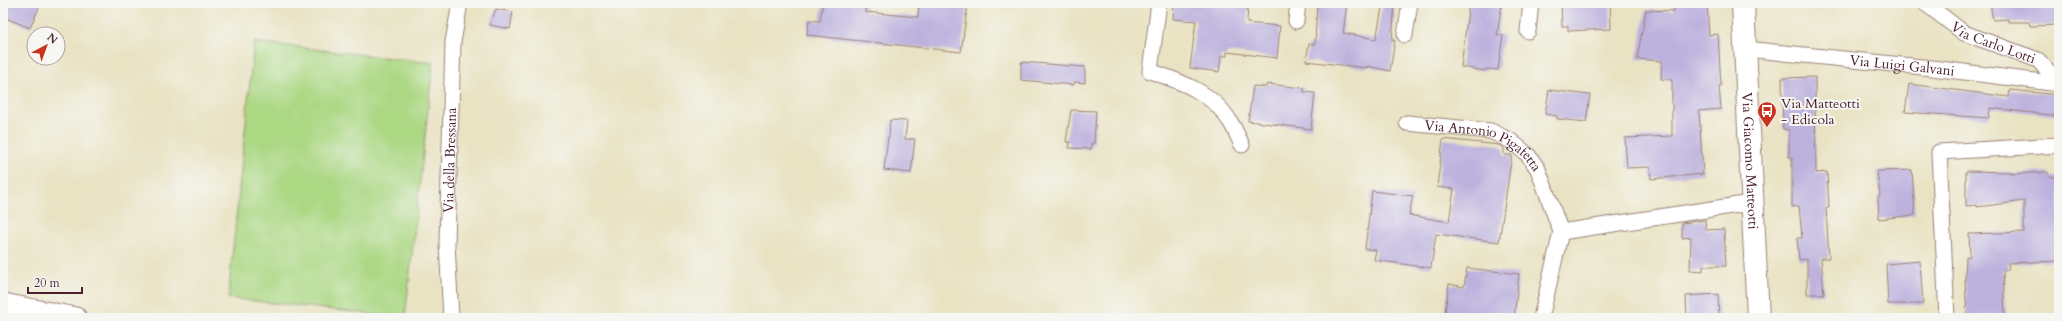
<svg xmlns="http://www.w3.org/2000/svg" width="2062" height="321" font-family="Cardo,serif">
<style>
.green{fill:#acd884;stroke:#7b7c58}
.building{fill:#bdb2de}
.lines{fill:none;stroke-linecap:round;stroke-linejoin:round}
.street-casing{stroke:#9a8177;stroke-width:17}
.secondary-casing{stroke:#9a8177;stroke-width:23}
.primary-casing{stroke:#9a8177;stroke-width:24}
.street{stroke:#fff;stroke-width:15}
.secondary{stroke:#fff;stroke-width:21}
.primary{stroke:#fff;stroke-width:22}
.labels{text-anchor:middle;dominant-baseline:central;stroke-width:4;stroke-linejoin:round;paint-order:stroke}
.street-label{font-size:14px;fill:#4a1f2b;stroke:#f6f6f2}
.poi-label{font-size:14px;fill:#4a1f2b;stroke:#f6f6f2;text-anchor:start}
</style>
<rect width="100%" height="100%" fill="#f6f6f2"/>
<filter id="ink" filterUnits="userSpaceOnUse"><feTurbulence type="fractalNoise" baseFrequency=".025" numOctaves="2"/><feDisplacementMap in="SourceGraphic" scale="8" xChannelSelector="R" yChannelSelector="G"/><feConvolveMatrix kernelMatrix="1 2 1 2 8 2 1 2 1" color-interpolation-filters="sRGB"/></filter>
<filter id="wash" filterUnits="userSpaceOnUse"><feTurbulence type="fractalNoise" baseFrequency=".012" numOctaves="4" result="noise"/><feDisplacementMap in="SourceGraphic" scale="16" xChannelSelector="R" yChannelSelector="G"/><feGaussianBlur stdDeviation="0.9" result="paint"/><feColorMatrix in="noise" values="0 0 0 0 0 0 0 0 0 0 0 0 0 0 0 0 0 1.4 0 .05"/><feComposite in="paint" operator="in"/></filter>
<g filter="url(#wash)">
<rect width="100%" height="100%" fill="#e9e3c3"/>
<path class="green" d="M 254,42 L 433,63 L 405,318 L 228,298 Z"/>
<g id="blocks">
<g class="building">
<path d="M 8,3 L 41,3 L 30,28 L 3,17 Z"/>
<path d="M 823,3 L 866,3 L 865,12 L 918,17 L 919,3 L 968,3 L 961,52 L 807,35 L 809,20 L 820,21 Z"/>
<path d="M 1174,3 L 1248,3 L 1247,23 L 1280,26 L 1277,58 L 1227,52 L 1227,56 L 1221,56 L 1219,72 L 1190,68 L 1196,21 L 1173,19 Z"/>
<path d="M 1317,3 L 1347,3 L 1343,33 L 1376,39 L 1383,3 L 1395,3 L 1392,40 L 1395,40 L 1390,71 L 1367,66 L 1367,68 L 1306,61 L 1309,44 L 1315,44 Z"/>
<path d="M 1469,3 L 1502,3 L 1497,35 L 1503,35 L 1498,70 L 1486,69 L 1485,71 L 1461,67 Z"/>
<path d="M 1561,3 L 1610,3 L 1611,29 L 1568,31 L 1568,26 L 1562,26 Z"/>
<path d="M 1674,3 L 1707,3 L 1709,35 L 1718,34 L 1721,86 L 1719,86 L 1721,109 L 1699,111 L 1703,174 L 1651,179 L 1650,167 L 1627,168 L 1625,138 L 1672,136 L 1672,80 L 1661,79 L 1662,61 L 1637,59 L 1646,10 L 1674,11 Z"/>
<path d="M 1990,3 L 2059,3 L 2059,25 L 2030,26 L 2029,22 L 2008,22 L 2008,19 L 1993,20 Z"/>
<path d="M 496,9 L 513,12 L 510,29 L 490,25 Z"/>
<path d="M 1021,62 L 1085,67 L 1085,83 L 1074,82 L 1074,85 L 1021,80 Z"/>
<path d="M 1815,77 L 1816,173 L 1827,172 L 1829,208 L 1826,208 L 1829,258 L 1821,258 L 1824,294 L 1807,294 L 1807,259 L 1799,260 L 1797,238 L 1802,238 L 1799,206 L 1792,207 L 1792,157 L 1789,157 L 1789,130 L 1783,129 L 1782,78 Z"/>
<path d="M 1267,84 L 1304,88 L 1304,92 L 1315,93 L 1311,129 L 1248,121 L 1253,86 L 1266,87 Z"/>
<path d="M 1909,84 L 2009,97 L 2010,90 L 2059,95 L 2059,116 L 1990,108 L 1989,118 L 1905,112 Z"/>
<path d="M 1549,90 L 1590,95 L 1586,122 L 1557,119 L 1557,116 L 1545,114 Z"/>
<path d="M 1071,110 L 1096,111 L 1094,143 L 1091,143 L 1091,149 L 1069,148 L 1070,142 L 1066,142 Z"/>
<path d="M 890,120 L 907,121 L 905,139 L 915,139 L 911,173 L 884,170 L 888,137 L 889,137 Z"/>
<path d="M 1443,139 L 1499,145 L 1504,148 L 1504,155 L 1512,155 L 1499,242 L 1436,234 L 1431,268 L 1374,260 L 1376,250 L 1365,249 L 1372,191 L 1413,196 L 1409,215 L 1449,222 L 1454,189 L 1437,187 Z"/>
<path d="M 1912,170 L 1915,215 L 1879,219 L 1878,197 L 1880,195 L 1877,171 Z"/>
<path d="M 1966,171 L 2012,172 L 2012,174 L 2048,172 L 2049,177 L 2059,177 L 2059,261 L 2008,263 L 2009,270 L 2003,270 L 2005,318 L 1967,318 L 1965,280 L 1966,257 L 1970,256 L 1969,234 L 2024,232 L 2024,201 L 1977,207 L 1977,205 L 1966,206 Z"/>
<path d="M 1705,220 L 1706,230 L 1724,229 L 1726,266 L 1703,266 L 1703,271 L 1690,270 L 1691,237 L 1682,238 L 1682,223 Z"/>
<path d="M 1920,261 L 1923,304 L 1888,304 L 1886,264 Z"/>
<path d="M 1467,268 L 1519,274 L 1514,318 L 1444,318 L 1449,284 L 1464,287 Z"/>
<path d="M 1718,294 L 1719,318 L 1687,318 L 1686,296 Z"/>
</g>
</g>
</g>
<g filter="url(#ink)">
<use href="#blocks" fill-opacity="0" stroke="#9a8177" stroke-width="1"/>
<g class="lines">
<defs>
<g id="street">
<path d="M 1159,3 L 1150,71 C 1179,81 1212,92 1229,120 C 1234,127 1238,137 1242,145"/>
<path id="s1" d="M 1925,3 L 1964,33 L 2038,60 L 2059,83"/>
<path d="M 1296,21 L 1298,3"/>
<path d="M 1528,31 L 1531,3"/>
<path d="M 1405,35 L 1410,3"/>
<path id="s2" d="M 1745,49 L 1932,68 L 2059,84"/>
<path id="s3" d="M 1407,123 L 1491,131 L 1511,141 L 1528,155 L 1538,169 L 1561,232 L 1751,203"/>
<path id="s4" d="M 451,318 L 447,244 L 453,42 L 460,3"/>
<path d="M 1541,318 L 1561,232"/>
<path d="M 1947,318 L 1939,152 L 2059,145"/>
</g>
<path id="secondary" d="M 3,304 L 76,318"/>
<g id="primary">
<path id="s5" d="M 1743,3 L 1758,318"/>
</g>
</defs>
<use href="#street" class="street-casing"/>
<use href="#secondary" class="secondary-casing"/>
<use href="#primary" class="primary-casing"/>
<use href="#street" class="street"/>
<use href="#secondary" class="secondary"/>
<use href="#primary" class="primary"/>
</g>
</g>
<defs>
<symbol id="bus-pin" viewBox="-11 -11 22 30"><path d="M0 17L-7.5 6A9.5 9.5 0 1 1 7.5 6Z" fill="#c8321e" stroke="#f6f6f2"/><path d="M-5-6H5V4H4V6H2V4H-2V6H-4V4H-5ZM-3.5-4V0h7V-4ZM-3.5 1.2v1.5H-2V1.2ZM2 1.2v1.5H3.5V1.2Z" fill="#fff"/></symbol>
</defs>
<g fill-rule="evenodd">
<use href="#bus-pin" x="1756" y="100" width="22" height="30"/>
</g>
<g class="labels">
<g class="street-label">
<text stroke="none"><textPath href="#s1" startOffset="80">Via Carlo Lotti</textPath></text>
<text stroke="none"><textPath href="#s2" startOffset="158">Via Luigi Galvani</textPath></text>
<text stroke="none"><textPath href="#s3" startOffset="82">Via Antonio Pigafetta</textPath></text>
<text stroke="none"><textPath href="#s4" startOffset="158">Via della Bressana</textPath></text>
<text stroke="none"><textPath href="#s5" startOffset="158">Via Giacomo Matteotti</textPath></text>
</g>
<g class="poi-label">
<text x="1781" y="103">Via Matteotti<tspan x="1781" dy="16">- Edicola</tspan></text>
</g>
</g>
<rect width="2062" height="321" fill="none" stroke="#f6f6f2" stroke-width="16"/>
<g transform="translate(46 46) rotate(41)"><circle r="19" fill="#f6f6f2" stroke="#b1a0a2"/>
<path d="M0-3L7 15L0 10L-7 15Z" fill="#c8321e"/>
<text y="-6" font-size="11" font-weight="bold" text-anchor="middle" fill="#4a1f2b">N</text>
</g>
<path d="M28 287v6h54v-6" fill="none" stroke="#4a1f2b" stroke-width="2"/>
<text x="34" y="287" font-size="12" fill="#4a1f2b" stroke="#f6f6f2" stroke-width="3" paint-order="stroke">20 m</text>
</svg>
